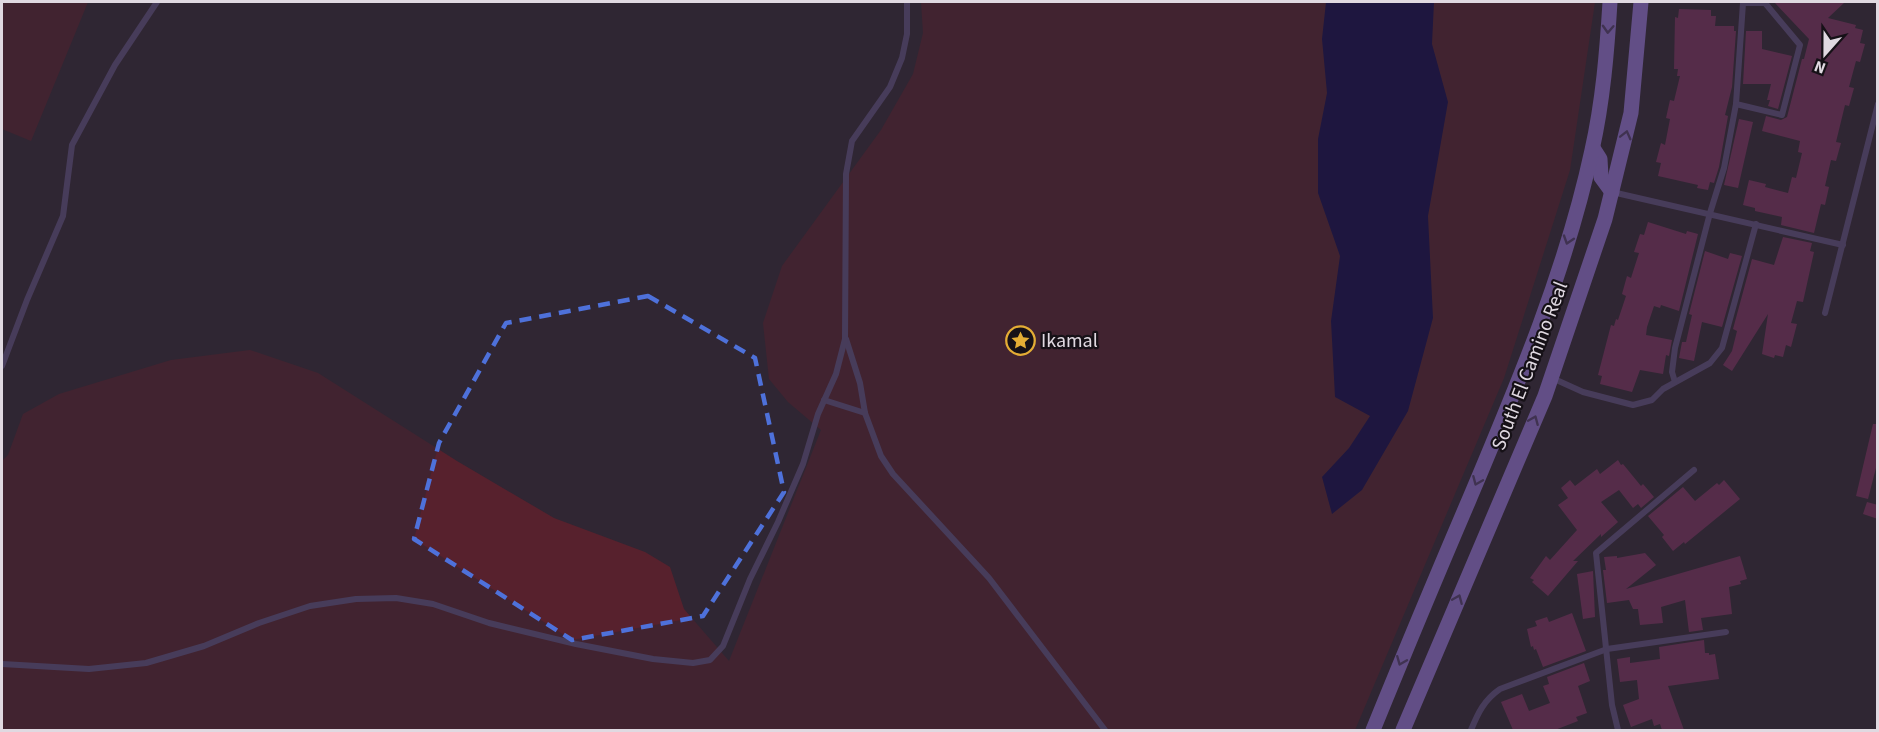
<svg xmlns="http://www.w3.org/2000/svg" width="1879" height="732" font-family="'Source Sans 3',sans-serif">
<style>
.green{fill:#57212d}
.water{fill:#09044e}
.building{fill:#833465}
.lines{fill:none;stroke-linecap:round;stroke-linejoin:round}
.lane{stroke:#65578b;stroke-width:6}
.primary{stroke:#9f7feb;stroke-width:15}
.oneway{stroke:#544276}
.marked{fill:none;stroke:#4e71da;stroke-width:4.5;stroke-dasharray:12 8;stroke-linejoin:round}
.labels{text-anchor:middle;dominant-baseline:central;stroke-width:4.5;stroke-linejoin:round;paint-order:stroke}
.poi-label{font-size:20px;fill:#e0d9e1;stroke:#161117;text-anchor:start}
.street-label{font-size:20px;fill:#e0d9e1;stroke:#161117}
</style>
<rect width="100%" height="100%" fill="#302633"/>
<g class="green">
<path d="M 2,2 L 88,2 L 31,141 L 2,129 Z"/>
<path d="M 921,2 L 1595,2 L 1570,170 L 1504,378 L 1355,730 L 2,730 L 2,461 L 8,455 L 23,414 L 59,394 L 171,360 L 250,350 L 318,373 L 457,461 L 554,518 L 645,552 L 670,567 L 684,609 L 729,661 L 821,430 L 788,402 L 769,379 L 763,323 L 782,266 L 881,130 L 913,74 L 923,33 Z"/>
</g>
<path class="water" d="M 1326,2 L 1434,2 L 1432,44 L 1448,102 L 1428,216 L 1433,318 L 1408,411 L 1362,490 L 1332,514 L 1322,477 L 1349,448 L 1370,416 L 1335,397 L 1331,321 L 1340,256 L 1318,193 L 1318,139 L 1327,93 L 1322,39 Z"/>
<g class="building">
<path d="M 1774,2 L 1845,2 L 1828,18 L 1856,25 L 1855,28 L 1863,30 L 1860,43 L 1865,44 L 1860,62 L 1856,61 L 1849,87 L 1854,88 L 1849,106 L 1845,105 L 1836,142 L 1841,143 L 1836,161 L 1831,160 L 1825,186 L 1829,187 L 1825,205 L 1821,204 L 1814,233 L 1781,225 L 1782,217 L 1755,211 L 1755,208 L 1743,205 L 1749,180 L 1766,184 L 1765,187 L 1788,193 L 1792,177 L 1796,178 L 1802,153 L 1798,152 L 1800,141 L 1762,131 L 1766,116 L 1781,120 L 1787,117 L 1802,59 L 1804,59 L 1809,39 Z"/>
<path d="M 1679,9 L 1711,10 L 1711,16 L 1716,16 L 1715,26 L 1734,26 L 1734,31 L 1736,31 L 1732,87 L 1725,115 L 1728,116 L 1719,167 L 1714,183 L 1710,182 L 1708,190 L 1697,188 L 1698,185 L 1658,176 L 1661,163 L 1656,162 L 1661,143 L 1665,145 L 1670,119 L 1666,118 L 1670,100 L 1674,101 L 1680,76 L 1677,76 L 1678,69 L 1674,69 L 1675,17 L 1678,18 Z"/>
<path d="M 1746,31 L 1762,31 L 1762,49 L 1792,56 L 1778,109 L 1768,106 L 1770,100 L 1767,100 L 1771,84 L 1743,84 Z"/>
<path d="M 1739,119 L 1753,122 L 1738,188 L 1724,185 Z"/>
<path d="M 1648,222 L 1686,234 L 1687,231 L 1698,234 L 1679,311 L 1661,305 L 1660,308 L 1654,306 L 1647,327 L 1646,335 L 1672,340 L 1669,356 L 1666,355 L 1663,374 L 1640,370 L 1632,392 L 1600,384 L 1602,376 L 1598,375 L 1611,325 L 1614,326 L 1616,319 L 1618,320 L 1626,296 L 1622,294 L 1627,276 L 1631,278 L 1639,253 L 1634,252 L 1640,234 L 1644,235 Z"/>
<path d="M 1783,237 L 1812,243 L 1810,251 L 1814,252 L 1803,302 L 1797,301 L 1791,323 L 1797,324 L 1791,347 L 1786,345 L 1783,357 L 1775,355 L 1774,358 L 1762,354 L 1768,314 L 1732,371 L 1723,365 L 1732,351 L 1737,331 L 1733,329 L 1752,259 L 1774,265 Z"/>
<path d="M 1705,251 L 1728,259 L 1730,253 L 1742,256 L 1722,327 L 1702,322 L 1694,361 L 1679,358 L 1682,342 L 1686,342 L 1692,315 L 1689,314 Z"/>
<path d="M 1873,424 L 1878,424 L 1878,460 L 1868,499 L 1856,496 Z"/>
<path d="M 1618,460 L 1621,465 L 1623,464 L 1641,486 L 1643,484 L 1654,497 L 1641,508 L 1638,504 L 1633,508 L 1619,490 L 1601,502 L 1618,522 L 1601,537 L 1601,534 L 1573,561 L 1578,561 L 1548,596 L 1532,582 L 1534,580 L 1530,578 L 1546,556 L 1550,560 L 1577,530 L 1558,505 L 1568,498 L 1561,488 L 1570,480 L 1575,486 L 1597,469 L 1600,474 Z"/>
<path d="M 1724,480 L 1740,499 L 1685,544 L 1684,542 L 1673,551 L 1662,537 L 1664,535 L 1648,516 L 1683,487 L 1695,501 L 1717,483 L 1719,485 Z"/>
<path d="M 1867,502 L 1878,505 L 1878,519 L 1863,514 Z"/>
<path d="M 1645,553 L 1656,565 L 1626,589 L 1740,556 L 1747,579 L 1740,581 L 1741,584 L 1729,587 L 1732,614 L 1701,618 L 1703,630 L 1689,632 L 1685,600 L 1661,607 L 1663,623 L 1640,625 L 1638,609 L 1633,609 L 1629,600 L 1607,603 L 1603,570 L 1606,570 L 1604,557 L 1617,556 L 1617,558 Z"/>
<path d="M 1593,571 L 1595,617 L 1583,619 L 1577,574 Z"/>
<path d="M 1572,613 L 1586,651 L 1543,667 L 1536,649 L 1534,650 L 1533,646 L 1531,647 L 1527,629 L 1537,626 L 1535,621 L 1547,617 L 1549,622 Z"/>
<path d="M 1704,640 L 1705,653 L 1709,653 L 1709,655 L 1715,654 L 1719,679 L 1668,686 L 1684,730 L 1662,730 L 1660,724 L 1654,726 L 1652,719 L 1631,727 L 1623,705 L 1639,699 L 1637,680 L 1620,682 L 1617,659 L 1630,657 L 1630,663 L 1660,659 L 1659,647 Z"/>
<path d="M 1584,663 L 1590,681 L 1578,686 L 1587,713 L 1576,717 L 1578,721 L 1555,730 L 1513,730 L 1501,702 L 1522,694 L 1529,711 L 1550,703 L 1543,686 L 1549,684 L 1547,677 Z"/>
</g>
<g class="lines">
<g class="lane">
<path d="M 1743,3 L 1765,3 L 1800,45 L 1782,115 L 1736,104 Z"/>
<path d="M 1612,192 L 1843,245"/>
<path d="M 1825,313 L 1878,104"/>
<path d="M 846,339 L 860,383 L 865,413 L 881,456 L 893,474 L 989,578 L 1105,730"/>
<path d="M 2,366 L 27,300 L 63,216 L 72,145 L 115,65 L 157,2"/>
<path d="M 1552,378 L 1583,392 L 1633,405 L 1652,400 L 1663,389 L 1710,363 L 1722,348 L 1756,224"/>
<path d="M 1675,382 L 1672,372 L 1675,348 L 1710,213 L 1724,168 L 1736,104"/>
<path d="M 824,400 L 865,413"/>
<path d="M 2,664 L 89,669 L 146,663 L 204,646 L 259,623 L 310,606 L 356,599 L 396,598 L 433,604 L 489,623 L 576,644 L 653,659 L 693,663 L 710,660 L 723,646 L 750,579 L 778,522 L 803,464 L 818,414 L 836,374 L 845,339 L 846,174 L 852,141 L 890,87 L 902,58 L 907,34 L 907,2"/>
<path d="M 1471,730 C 1478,713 1484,700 1500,689 L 1607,649 L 1726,632"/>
<path d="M 1618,730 L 1612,705 L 1596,553 L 1694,470"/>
</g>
<g class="primary">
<path d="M 1593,148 L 1600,159 L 1601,177 L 1612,192"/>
<path d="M 1373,730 C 1404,654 1436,577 1469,500 C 1517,386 1566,271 1592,150 C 1603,101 1607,51 1610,2"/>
<path d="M 1403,730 L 1545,396 L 1605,219 L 1631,113 L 1641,2"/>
</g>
</g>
<defs><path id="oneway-chevron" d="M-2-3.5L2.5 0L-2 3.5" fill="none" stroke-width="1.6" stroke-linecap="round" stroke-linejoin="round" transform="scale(1.5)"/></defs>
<g class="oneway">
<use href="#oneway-chevron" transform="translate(1608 29) rotate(93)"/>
<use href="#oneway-chevron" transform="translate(1626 135) rotate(-76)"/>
<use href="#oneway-chevron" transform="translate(1568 240) rotate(108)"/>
<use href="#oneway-chevron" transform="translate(1534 420) rotate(-67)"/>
<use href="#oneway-chevron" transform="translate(1477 481) rotate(113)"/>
<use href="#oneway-chevron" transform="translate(1458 599) rotate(-67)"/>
<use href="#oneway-chevron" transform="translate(1401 661) rotate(112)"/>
</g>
<path d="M0 0H1879V732H0ZM 648,296 L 755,358 L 784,492 L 703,616 L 572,640 L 414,539 L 439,443 L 506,323 Z" fill="#302633" fill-opacity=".55" fill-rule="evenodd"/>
<path class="marked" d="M 648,296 L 755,358 L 784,492 L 703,616 L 572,640 L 414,539 L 439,443 L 506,323 Z"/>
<defs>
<symbol id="sight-ring" viewBox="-11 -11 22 22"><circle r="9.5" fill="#161117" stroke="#e4ad35" stroke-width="1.5"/><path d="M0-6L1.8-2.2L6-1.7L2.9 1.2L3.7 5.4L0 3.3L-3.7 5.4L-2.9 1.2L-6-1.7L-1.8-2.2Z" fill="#e4ad35"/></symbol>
</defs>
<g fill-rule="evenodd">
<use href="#sight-ring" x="1004" y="324" width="33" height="33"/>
</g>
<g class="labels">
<g class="poi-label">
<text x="1041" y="341">Ikamal</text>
</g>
<g class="street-label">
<text transform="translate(1530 366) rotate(-69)">South El Camino Real</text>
</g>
</g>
<rect width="1879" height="732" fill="none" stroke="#e0d9e1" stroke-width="6"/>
<g transform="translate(1825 54) rotate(201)" stroke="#161117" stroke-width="4.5" paint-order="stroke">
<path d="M0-4.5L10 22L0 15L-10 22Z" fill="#e0d9e1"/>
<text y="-9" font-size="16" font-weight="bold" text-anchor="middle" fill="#e0d9e1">N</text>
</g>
</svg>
